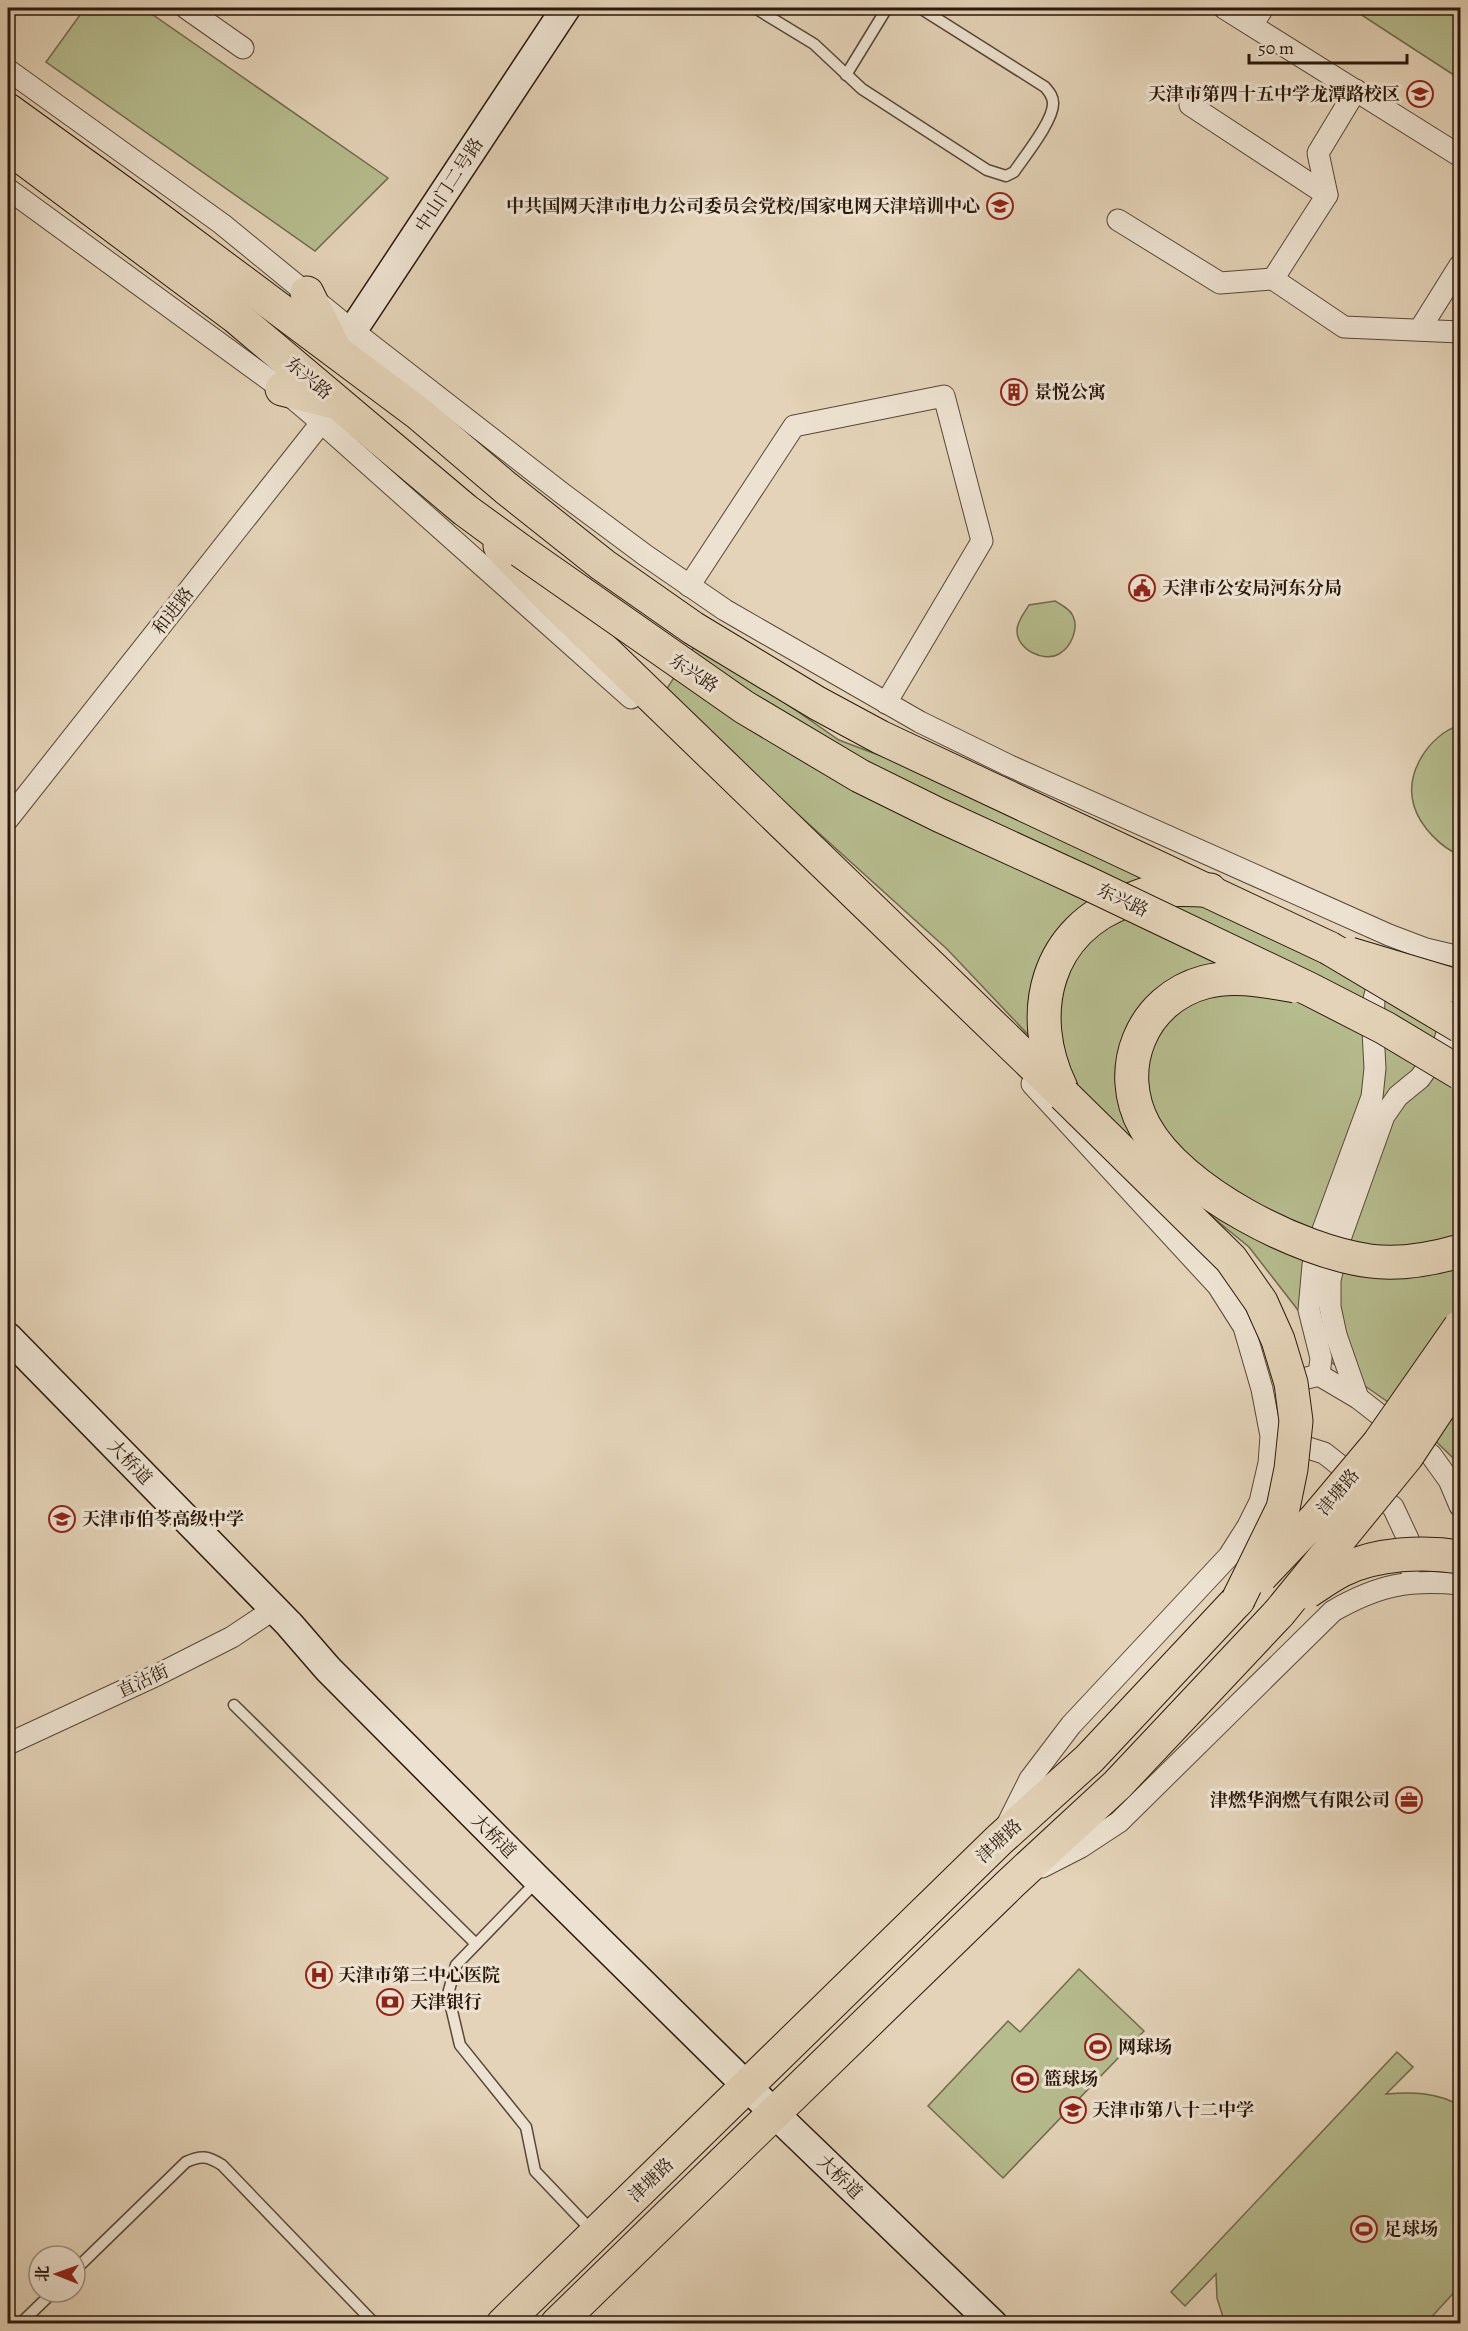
<svg xmlns="http://www.w3.org/2000/svg" width="1468" height="2331" font-family="Alegreya,'Noto Serif SC',serif">
<style>
.green{fill:#b6bc8e;stroke:#706a4d;stroke-width:1.5}
.lines{fill:none;stroke-linecap:round;stroke-linejoin:round}
.lane-casing{stroke:#584737;stroke-width:13}
.street-casing{stroke:#584737;stroke-width:23}
.secondary-casing{stroke:#2a180c;stroke-width:31}
.primary-casing{stroke:#2a180c;stroke-width:35}
.highway-casing{stroke:#2a180c;stroke-width:35}
.lane{stroke:#ede2d1;stroke-width:10}
.street{stroke:#ede2d1;stroke-width:21}
.secondary{stroke:#ede2d1;stroke-width:28}
.primary{stroke:#e4d3b8;stroke-width:33}
.highway{stroke:#e4d3b8;stroke-width:33}
.primary-bridge-casing{stroke:#2a180c;stroke-width:35;stroke-linecap:butt}
.highway-bridge-casing{stroke:#2a180c;stroke-width:35;stroke-linecap:butt}
.primary-bridge{stroke:#e4d3b8;stroke-width:33}
.highway-bridge{stroke:#e4d3b8;stroke-width:33}
.labels{text-anchor:middle;dominant-baseline:central;stroke-width:6;stroke-linejoin:round;paint-order:stroke}
.poi-label{font-size:18px;font-weight:bold;fill:#2a180c;stroke:#ede2d1;text-anchor:start}
.street-label{font-size:18px;fill:#2a180c;stroke:#ede2d1}
</style>
<rect width="100%" height="100%" fill="#e4d3b8"/>
<filter id="stains"><feTurbulence type="fractalNoise" baseFrequency=".00333" numOctaves="4"/><feColorMatrix values="0 0 0 0 .2 0 0 0 0 .09 0 0 0 0 .02 0 0 0 .5 -.17"/></filter>
<radialGradient id="worn" r=".72"><stop offset=".6" stop-color="#630" stop-opacity="0"/><stop offset="1" stop-color="#630" stop-opacity=".3"/></radialGradient>
<g class="green">
<path d="M 85,8 L 143,8 L 388,178 L 315,251 L 46,62 Z"/>
<path d="M 1364,8 L 1460,8 L 1460,79 L 1360,14 Z"/>
<path d="M 1055,601 C 1062,605 1070,609 1073,616 C 1079,629 1071,647 1059,654 C 1044,663 1016,649 1017,630 C 1017,621 1025,612 1029,605 Z"/>
<path d="M 697,642 L 839,740 L 978,793 L 1324,951 L 1460,976 L 1460,1481 L 1453,1458 L 1415,1421 L 1328,1360 L 1301,1314 L 1249,1247 L 1160,1174 L 947,949 L 664,693 Z"/>
<path d="M 1460,725 L 1460,855 C 1441,848 1420,826 1414,806 C 1404,773 1429,735 1460,725 Z"/>
<path d="M 1079,1969 L 1144,2031 L 1003,2178 L 928,2106 L 1008,2021 L 1020,2032 Z"/>
<path d="M 1397,2052 L 1413,2067 L 1386,2094 C 1412,2092 1438,2092 1460,2106 L 1460,2286 L 1426,2323 L 1225,2323 L 1217,2298 L 1216,2274 L 1185,2306 L 1171,2292 Z"/>
</g>
<g class="lines">
<defs>
<g id="lane">
<path d="M 755,8 L 814,44 L 862,89 L 987,170 L 1006,176 L 1014,172 C 1024,157 1054,120 1053,103 C 1053,96 1049,92 1045,87 L 920,8"/>
<path d="M 846,75 L 887,8"/>
<path d="M 234,1705 L 476,1944"/>
<path d="M 538,1880 L 456,1965 L 448,1994 L 460,2045 L 526,2127 L 535,2171 L 593,2232"/>
<path d="M 75,2270 L 186,2162 C 201,2155 208,2156 222,2165 L 375,2324"/>
<path d="M 20,2324 L 53,2292"/>
</g>
<g id="street">
<path d="M 186,8 L 243,48"/>
<path d="M 1224,8 L 1460,156"/>
<path d="M 1252,25 L 1263,8"/>
<path d="M 8,70 L 222,224 L 343,323 L 563,494 L 645,555 L 725,610 L 920,722 L 1010,766 L 1389,935 L 1426,949 L 1460,957"/>
<path d="M 1190,105 L 1327,195 L 1273,279"/>
<path d="M 8,189 L 282,389 L 322,423 L 631,698"/>
<path d="M 1327,195 L 1318,153 L 1356,90"/>
<path d="M 1118,220 L 1220,283 L 1273,279 L 1344,327 L 1460,332"/>
<path d="M 1420,329 L 1460,265"/>
<path d="M 689,586 L 794,426 L 944,396 L 982,541 L 886,703"/>
<path d="M 8,819 L 329,413"/>
<path d="M 1319,1375 L 1321,1358 L 1309,1310 L 1313,1265 L 1323,1230 L 1372,1097 L 1375,1068 L 1373,1031 L 1374,999 L 1382,968"/>
<path d="M 1307,1378 L 1319,1375 L 1358,1398 L 1431,1455 L 1449,1480 L 1460,1506"/>
<path d="M 1358,1398 L 1336,1335 L 1330,1307 L 1330,1280 L 1340,1239 L 1384,1116 L 1398,1096 L 1420,1078 L 1444,1044 L 1460,985"/>
<path d="M 1283,1440 L 1324,1453 L 1393,1507 L 1408,1539 L 1410,1567"/>
<path d="M 8,1744 L 157,1675 L 232,1637 L 274,1609"/>
<path d="M 1008,1823 L 1030,1779 L 1071,1725 L 1229,1556 L 1248,1526 L 1260,1502 L 1269,1463 L 1271,1436 L 1262,1389 L 1244,1327 L 1218,1286 L 1032,1084"/>
<path d="M 1042,1867 L 1081,1847 L 1119,1822 L 1333,1611 C 1378,1585 1409,1579 1460,1584"/>
</g>
<g id="secondary">
<path d="M 357,368 L 351,344 L 353,330 L 566,8"/>
<path d="M 8,1337 L 289,1624 L 328,1669 L 538,1880 L 774,2113 L 993,2324"/>
</g>
<g id="primary">
<path d="M 500,546 L 553,601 L 1064,1095"/>
<path d="M 1061,1088 C 1025,1014 1046,928 1129,900 C 1138,897 1149,892 1159,891 C 1176,888 1193,890 1210,890"/>
<path d="M 503,2324 L 999,1840 L 1089,1759 L 1238,1600"/>
<path d="M 557,2324 L 1010,1884 L 1117,1785 L 1279,1613"/>
</g>
<g id="highway">
<path d="M 8,110 L 145,209 L 418,413 L 506,488 L 603,565 L 693,628 L 817,703 L 880,737 L 1329,948"/>
<path d="M 8,147 L 236,317 L 465,510 L 521,551"/>
<path d="M 307,293 L 333,346"/>
<path d="M 282,389 L 330,401"/>
</g>
</defs>
<use href="#lane" class="lane-casing"/>
<use href="#street" class="street-casing"/>
<use href="#secondary" class="secondary-casing"/>
<use href="#primary" class="primary-casing"/>
<use href="#highway" class="highway-casing"/>
<use href="#lane" class="lane"/>
<use href="#street" class="street"/>
<use href="#secondary" class="secondary"/>
<use href="#primary" class="primary"/>
<use href="#highway" class="highway"/>
<defs>
<g id="primary-bridge">
<path d="M 1350,954 L 1460,987"/>
<path d="M 1295,986 C 1266,981 1234,974 1205,982 C 1141,999 1113,1070 1145,1127 C 1180,1191 1300,1252 1370,1261 C 1400,1265 1432,1259 1460,1251"/>
<path d="M 1064,1095 L 1231,1259 L 1261,1302 L 1278,1340 L 1291,1383 L 1296,1421 L 1291,1469 L 1283,1508 L 1238,1600"/>
<path d="M 1261,1576 L 1316,1518 L 1379,1443 L 1460,1327"/>
<path d="M 1307,1592 C 1319,1584 1330,1576 1342,1570 C 1377,1553 1424,1551 1460,1557"/>
<path d="M 1279,1613 L 1407,1456 L 1460,1376"/>
</g>
<g id="highway-bridge">
<path d="M 521,551 L 744,707 L 860,776 L 939,815 L 1085,882 L 1309,989 L 1385,1028 L 1460,1073"/>
<path d="M 1329,948 L 1460,1026"/>
</g>
</defs>
<use href="#primary-bridge" class="primary-bridge-casing"/>
<use href="#highway-bridge" class="highway-bridge-casing"/>
<use href="#primary-bridge" class="primary-bridge"/>
<use href="#highway-bridge" class="highway-bridge"/>
</g>
<defs>
<symbol id="school-ring" viewBox="-11 -11 22 22"><circle r="9.5" fill="#ede2d1" stroke="#8f2418" stroke-width="1.5"/><path d="M0-5L7-2L0 1L-7-2ZM-4 1L0 2.5L4 1V4Q0 6-4 4Z" fill="#8f2418"/></symbol>
<symbol id="building-ring" viewBox="-11 -11 22 22"><circle r="9.5" fill="#ede2d1" stroke="#8f2418" stroke-width="1.5"/><path d="M-4-6H4V6H1V3H-1V6H-4ZM-2.5-4.3h1.7v1.8h-1.7ZM.8-4.3h1.7v1.8H.8ZM-2.5-1h1.7V.8h-1.7ZM.8-1h1.7V.8H.8Z" fill="#8f2418"/></symbol>
<symbol id="civic-ring" viewBox="-11 -11 22 22"><circle r="9.5" fill="#ede2d1" stroke="#8f2418" stroke-width="1.5"/><path d="M-.6-6.5H3V-4.5H.6V-3L4-1V1h2V6H-6V1h2V-1L-.6-3ZM-1.2 2.5V6h2.4V2.5Z" fill="#8f2418"/></symbol>
<symbol id="office-ring" viewBox="-11 -11 22 22"><circle r="9.5" fill="#ede2d1" stroke="#8f2418" stroke-width="1.5"/><path d="M-6-3h4V-5.5h4V-3h4V5H-6ZM-1-4.5V-3h2v-1.5ZM-6 0V1H6V0Z" fill="#8f2418"/></symbol>
<symbol id="hospital-ring" viewBox="-11 -11 22 22"><circle r="9.5" fill="#ede2d1" stroke="#8f2418" stroke-width="1.5"/><path d="M-5-5h3v3.5h4V-5h3V5h-3V1.5h-4V5h-3Z" fill="#8f2418"/></symbol>
<symbol id="bank-ring" viewBox="-11 -11 22 22"><circle r="9.5" fill="#ede2d1" stroke="#8f2418" stroke-width="1.5"/><path d="M-6-4H6V4H-6ZM0-2.3a2.3 2.3 0 1 0 0 4.6a2.3 2.3 0 1 0 0-4.6Z" fill="#8f2418"/></symbol>
<symbol id="stadium-ring" viewBox="-11 -11 22 22"><circle r="9.5" fill="#ede2d1" stroke="#8f2418" stroke-width="1.5"/><path d="M0-5a6.5 5 0 1 0 0 10a6.5 5 0 1 0 0-10ZM-3.5-1.8h7v3.6h-7Z" fill="#8f2418"/></symbol>
</defs>
<g fill-rule="evenodd">
<use href="#school-ring" x="1405" y="79" width="30" height="30"/>
<use href="#school-ring" x="985" y="191" width="30" height="30"/>
<use href="#building-ring" x="999" y="377" width="30" height="30"/>
<use href="#civic-ring" x="1127" y="573" width="30" height="30"/>
<use href="#school-ring" x="47" y="1504" width="30" height="30"/>
<use href="#office-ring" x="1394" y="1785" width="30" height="30"/>
<use href="#hospital-ring" x="304" y="1960" width="30" height="30"/>
<use href="#bank-ring" x="375" y="1987" width="30" height="30"/>
<use href="#stadium-ring" x="1083" y="2032" width="30" height="30"/>
<use href="#stadium-ring" x="1010" y="2064" width="30" height="30"/>
<use href="#school-ring" x="1058" y="2095" width="30" height="30"/>
<use href="#stadium-ring" x="1349" y="2214" width="30" height="30"/>
</g>
<g class="labels">
<g class="poi-label">
<text x="1400" y="94" text-anchor="end">天津市第四十五中学龙潭路校区</text>
<text x="980" y="206" text-anchor="end">中共国网天津市电力公司委员会党校/国家电网天津培训中心</text>
<text x="1034" y="392">景悦公寓</text>
<text x="1162" y="588">天津市公安局河东分局</text>
<text x="82" y="1519">天津市伯苓高级中学</text>
<text x="1390" y="1800" text-anchor="end">津燃华润燃气有限公司</text>
<text x="338" y="1975">天津市第三中心医院</text>
<text x="410" y="2002">天津银行</text>
<text x="1118" y="2047">网球场</text>
<text x="1044" y="2079">篮球场</text>
<text x="1092" y="2110">天津市第八十二中学</text>
<text x="1384" y="2229">足球场</text>
</g>
<g class="street-label">
<text transform="translate(449 185) rotate(-57)">中山门二号路</text>
<text transform="translate(309 378) rotate(40)">东兴路</text>
<text transform="translate(173 611) rotate(-52)">和进路</text>
<text transform="translate(694 673) rotate(34)">东兴路</text>
<text transform="translate(1123 900) rotate(25)">东兴路</text>
<text transform="translate(130 1462) rotate(46)">大桥道</text>
<text transform="translate(1338 1492) rotate(-50)">津塘路</text>
<text transform="translate(143 1681) rotate(-25)">直沽街</text>
<text transform="translate(494 1836) rotate(45)">大桥道</text>
<text transform="translate(999 1841) rotate(-43)">津塘路</text>
<text transform="translate(840 2177) rotate(44)">大桥道</text>
<text transform="translate(651 2180) rotate(-44)">津塘路</text>
</g>
</g>
<rect width="1468" height="2331" fill="none" stroke="#e4d3b8" stroke-width="30"/>
<rect x="9" y="9" width="1450" height="2313" fill="none" stroke="#2a180c" stroke-width="3"/>
<rect x="15" y="15" width="1438" height="2301" fill="none" stroke="#2a180c" stroke-width="1.5"/>
<g transform="translate(57 2274) rotate(271)"><circle r="28" fill="#ede2d1" stroke="#9f9182" stroke-width="1.5"/>
<path d="M0-4.5L10 22L0 15L-10 22Z" fill="#8f2418"/>
<text y="-9" font-size="16" font-weight="bold" text-anchor="middle" fill="#2a180c">北</text>
</g>
<path d="M1249 54v9h158v-9" fill="none" stroke="#2a180c" stroke-width="3"/>
<text x="1258" y="54" font-size="18" fill="#2a180c" stroke="#ede2d1" stroke-width="4.5" paint-order="stroke">50 m</text>
<rect width="100%" height="100%" filter="url(#stains)"/>
<rect width="100%" height="100%" fill="url(#worn)"/>
</svg>
